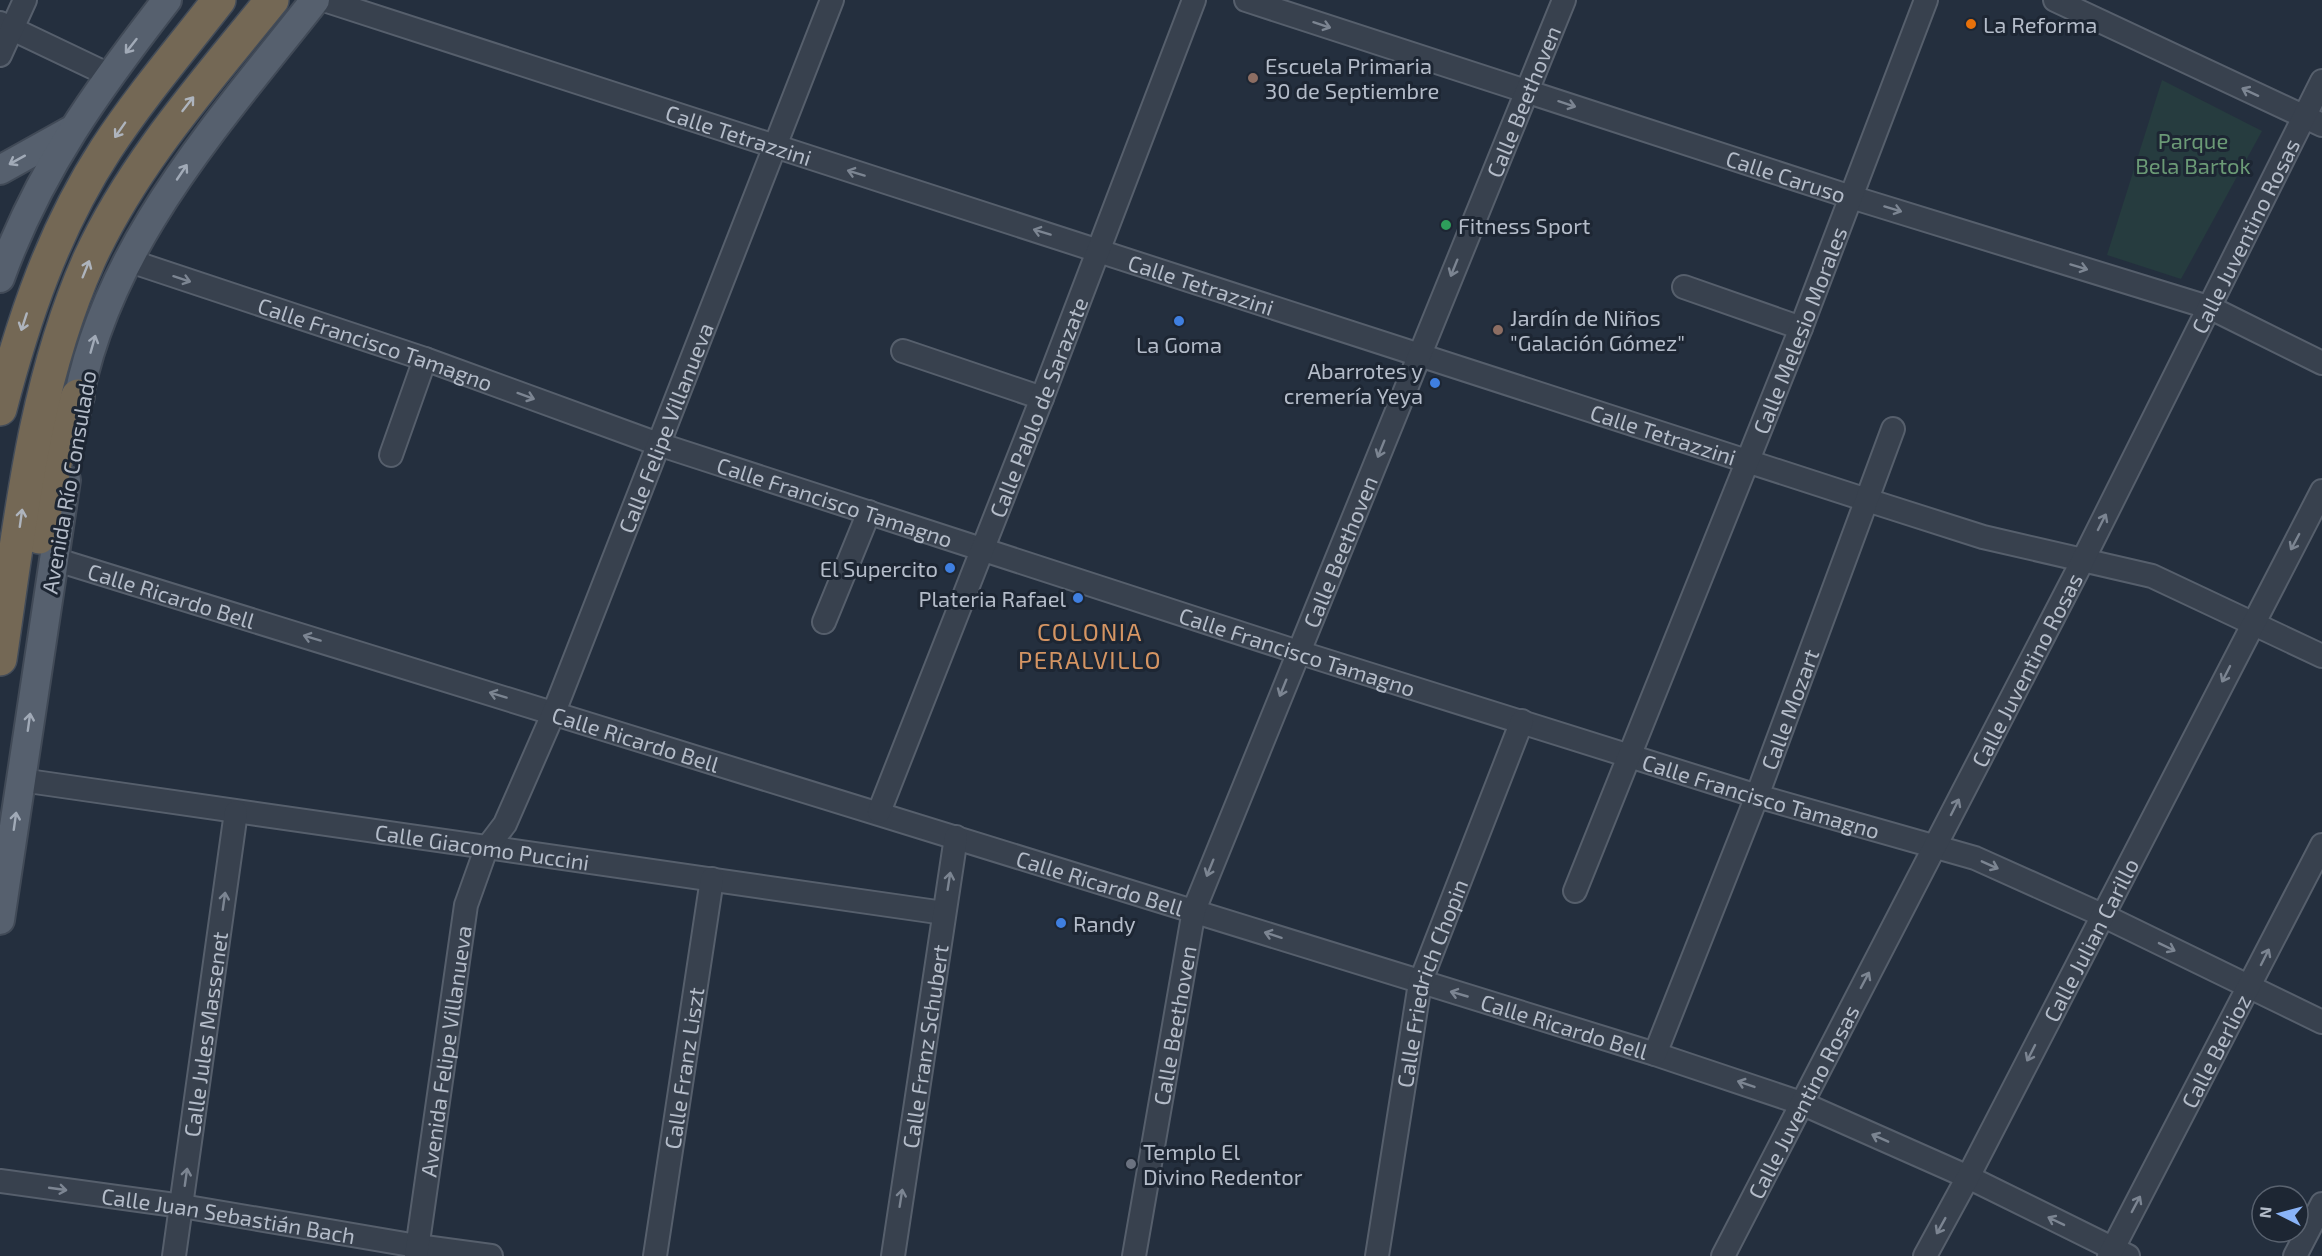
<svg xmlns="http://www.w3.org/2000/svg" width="2322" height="1256" font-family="'Exo 2',sans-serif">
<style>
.green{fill:#263c3f}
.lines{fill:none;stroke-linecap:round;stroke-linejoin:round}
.minor-casing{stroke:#565f6c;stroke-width:26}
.major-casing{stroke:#414a57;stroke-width:32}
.highway-casing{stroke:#434c59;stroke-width:36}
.minor{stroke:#38414e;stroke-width:22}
.major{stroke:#56606e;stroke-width:28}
.highway{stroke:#746855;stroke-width:33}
.oneway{stroke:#7c8592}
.oneway2{stroke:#a1aab7}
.oneway3{stroke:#aeb4bd}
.food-dot{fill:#e8710a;stroke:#1d2633;stroke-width:2}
.education-dot{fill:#8d6e63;stroke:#1d2633;stroke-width:2}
.leisure-dot{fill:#2e9e5b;stroke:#1d2633;stroke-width:2}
.shop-dot{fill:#3f7fe0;stroke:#1d2633;stroke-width:2}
.worship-dot{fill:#6b7280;stroke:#1d2633;stroke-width:2}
.labels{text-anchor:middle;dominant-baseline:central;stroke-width:6;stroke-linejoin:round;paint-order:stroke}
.poi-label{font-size:22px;fill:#b4bcc9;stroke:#1d2633;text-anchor:start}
.street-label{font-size:22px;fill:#b4bcc9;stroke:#1d2633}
.park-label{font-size:22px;fill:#6b9a76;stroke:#1d2633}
.neighbourhood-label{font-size:24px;letter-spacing:1.5px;fill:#d59563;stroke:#1d2633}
</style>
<rect width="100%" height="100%" fill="#242f3e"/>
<path class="green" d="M 2162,80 L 2262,131 L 2181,279 L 2107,255 Z"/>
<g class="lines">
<defs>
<g id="minor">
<path id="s1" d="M 324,0 L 1867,500 L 1983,537 L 2152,576 L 2322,656"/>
<path id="s2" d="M 1246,0 L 1851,197 L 2211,308 L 2322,363"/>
<path d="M 2055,0 L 2322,125"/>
<path d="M 0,23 L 109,75"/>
<path d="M 0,55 L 25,0"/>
<path id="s3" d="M 127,260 L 425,359 L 658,444 L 1298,652 L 1757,796 L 1975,858 L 2102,915 L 2322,1022"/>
<path d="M 1684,287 L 1801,328"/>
<path d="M 903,351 L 1042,398"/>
<path d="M 391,455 L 425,359"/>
<path id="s4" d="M 54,559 L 1655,1054 L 1801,1103 L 1968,1177 L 2128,1256"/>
<path d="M 824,622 L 869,512"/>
<path id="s5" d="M 21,780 L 944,913"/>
<path id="s6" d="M 879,812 L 1042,398 L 1194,0"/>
<path id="s7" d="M 1575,891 L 1801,328 L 1926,0"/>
<path id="s8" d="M 1655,1054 L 1757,796 L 1893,429"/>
<path id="s9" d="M 0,1181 L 182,1206 L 417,1246 L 491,1256"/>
<path id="s10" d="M 174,1256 L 236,812"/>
<path id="s11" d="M 416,1256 L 466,905 L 486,849 L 505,824 L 554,712 L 832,0"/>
<path id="s12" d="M 655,1256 L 712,879"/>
<path id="s13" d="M 893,1256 L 956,837"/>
<path id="s14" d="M 1134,1256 L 1194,910 L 1564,0"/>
<path id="s15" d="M 1377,1256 L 1420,983 L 1522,721"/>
<path id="s16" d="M 1723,1256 L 2083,560 L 2322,81"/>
<path id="s17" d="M 1925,1256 L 1968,1177 L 2322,491"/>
<path id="s18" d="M 2109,1256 L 2322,845"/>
<path d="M 2295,1256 L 2322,1204"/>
</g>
<g id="major">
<path d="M 0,170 L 70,131"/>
<path d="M 0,278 C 39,170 98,89 167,0"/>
<path d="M 75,417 C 100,252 216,126 315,0"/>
<path d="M 0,920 L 66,480"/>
</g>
<g id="highway">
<path d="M 0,409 C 24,317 54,229 106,149 C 140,97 181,49 219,0"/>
<path d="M 39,537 L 61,436 L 78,396"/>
<path d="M 0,659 C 20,524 33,386 89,260 C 133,163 206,82 272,0"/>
</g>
</defs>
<use href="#minor" class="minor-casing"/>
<use href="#major" class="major-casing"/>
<use href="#highway" class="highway-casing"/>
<use href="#minor" class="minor"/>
<use href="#major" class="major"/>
<use href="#highway" class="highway"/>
</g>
<defs><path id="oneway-shaft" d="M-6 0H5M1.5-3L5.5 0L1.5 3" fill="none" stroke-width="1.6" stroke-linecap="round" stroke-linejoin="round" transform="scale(1.5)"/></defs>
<g class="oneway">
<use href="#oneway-shaft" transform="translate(1322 25) rotate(18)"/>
<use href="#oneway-shaft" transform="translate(2250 92) rotate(-155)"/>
<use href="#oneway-shaft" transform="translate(1567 104) rotate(18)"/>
<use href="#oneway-shaft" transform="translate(856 173) rotate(-163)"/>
<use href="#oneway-shaft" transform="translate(1893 209) rotate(17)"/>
<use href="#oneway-shaft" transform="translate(1042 232) rotate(-163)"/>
<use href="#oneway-shaft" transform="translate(2079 267) rotate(17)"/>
<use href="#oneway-shaft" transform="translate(1454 268) rotate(112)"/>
<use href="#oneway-shaft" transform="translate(182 279) rotate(18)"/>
<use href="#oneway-shaft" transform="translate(526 396) rotate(20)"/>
<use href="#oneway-shaft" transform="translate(1381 449) rotate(112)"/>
<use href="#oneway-shaft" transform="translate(2102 522) rotate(-63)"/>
<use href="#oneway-shaft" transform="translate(2295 542) rotate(118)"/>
<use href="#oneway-shaft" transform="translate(312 638) rotate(-163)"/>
<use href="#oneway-shaft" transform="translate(2226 674) rotate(117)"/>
<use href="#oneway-shaft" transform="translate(1283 688) rotate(112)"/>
<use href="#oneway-shaft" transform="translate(498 695) rotate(-163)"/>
<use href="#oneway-shaft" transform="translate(1955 807) rotate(-63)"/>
<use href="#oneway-shaft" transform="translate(1990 865) rotate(24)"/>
<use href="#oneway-shaft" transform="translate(1210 868) rotate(112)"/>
<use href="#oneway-shaft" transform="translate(949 881) rotate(-81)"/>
<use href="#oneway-shaft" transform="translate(224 901) rotate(-82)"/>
<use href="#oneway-shaft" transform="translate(1273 935) rotate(-162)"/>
<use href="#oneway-shaft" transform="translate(2167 947) rotate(26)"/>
<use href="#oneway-shaft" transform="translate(2265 957) rotate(-63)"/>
<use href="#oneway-shaft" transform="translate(1865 980) rotate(-62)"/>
<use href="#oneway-shaft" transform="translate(1459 994) rotate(-164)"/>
<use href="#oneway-shaft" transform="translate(2031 1053) rotate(117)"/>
<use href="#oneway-shaft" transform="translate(1746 1084) rotate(-161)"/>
<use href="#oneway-shaft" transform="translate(1880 1138) rotate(-156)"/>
<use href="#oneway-shaft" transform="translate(186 1177) rotate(-82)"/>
<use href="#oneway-shaft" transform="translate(58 1189) rotate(8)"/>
<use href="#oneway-shaft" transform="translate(901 1198) rotate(-81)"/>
<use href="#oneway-shaft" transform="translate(2136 1204) rotate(-62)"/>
<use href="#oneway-shaft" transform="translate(2056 1221) rotate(-154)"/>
<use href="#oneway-shaft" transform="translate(1941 1226) rotate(119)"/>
</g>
<g class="oneway2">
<use href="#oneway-shaft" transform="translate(131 46) rotate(128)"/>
<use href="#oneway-shaft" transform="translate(17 160) rotate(151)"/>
<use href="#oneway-shaft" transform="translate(182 172) rotate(-56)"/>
<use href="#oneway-shaft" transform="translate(93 344) rotate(-74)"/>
<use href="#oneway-shaft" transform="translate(29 722) rotate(-82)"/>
<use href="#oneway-shaft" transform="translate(15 821) rotate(-82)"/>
</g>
<g class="oneway3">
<use href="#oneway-shaft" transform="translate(188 104) rotate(-52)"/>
<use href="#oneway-shaft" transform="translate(120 130) rotate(125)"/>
<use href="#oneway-shaft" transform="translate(86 269) rotate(-68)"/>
<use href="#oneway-shaft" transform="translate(24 322) rotate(108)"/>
<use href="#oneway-shaft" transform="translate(21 518) rotate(-82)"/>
</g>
<circle class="food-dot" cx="1971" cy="24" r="6"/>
<g class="education-dot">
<circle cx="1253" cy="78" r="6"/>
<circle cx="1498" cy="330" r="6"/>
</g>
<circle class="leisure-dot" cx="1446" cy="225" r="6"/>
<g class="shop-dot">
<circle cx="1179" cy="321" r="6"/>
<circle cx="1435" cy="383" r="6"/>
<circle cx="950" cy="568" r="6"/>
<circle cx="1078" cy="598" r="6"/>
<circle cx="1061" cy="923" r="6"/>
</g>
<circle class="worship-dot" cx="1131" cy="1164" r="6"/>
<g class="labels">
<g class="poi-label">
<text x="1983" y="24">La Reforma</text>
<text x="1265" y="65">Escuela Primaria<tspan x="1265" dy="25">30 de Septiembre</tspan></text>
<text x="1458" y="225">Fitness Sport</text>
<text x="1510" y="317">Jardín de Niños<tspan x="1510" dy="25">"Galación Gómez"</tspan></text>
<text x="1179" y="344" text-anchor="middle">La Goma</text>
<text x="1423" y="370" text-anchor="end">Abarrotes y<tspan x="1423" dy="25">cremería Yeya</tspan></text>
<text x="938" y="568" text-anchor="end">El Supercito</text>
<text x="1066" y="598" text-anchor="end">Plateria Rafael</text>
<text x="1073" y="923">Randy</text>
<text x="1143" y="1151">Templo El<tspan x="1143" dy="25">Divino Redentor</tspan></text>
</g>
<g class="street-label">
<text stroke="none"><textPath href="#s14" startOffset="1224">Calle Beethoven</textPath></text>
<text stroke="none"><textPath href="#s1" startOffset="436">Calle Tetrazzini</textPath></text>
<text stroke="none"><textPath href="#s2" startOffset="568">Calle Caruso</textPath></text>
<text stroke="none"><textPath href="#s16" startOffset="1146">Calle Juventino Rosas</textPath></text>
<text stroke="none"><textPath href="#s1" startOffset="922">Calle Tetrazzini</textPath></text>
<text stroke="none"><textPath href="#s7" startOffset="604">Calle Melesio Morales</textPath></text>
<text stroke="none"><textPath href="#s3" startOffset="262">Calle Francisco Tamagno</textPath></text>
<text stroke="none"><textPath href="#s6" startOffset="435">Calle Pablo de Sarazate</textPath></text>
<text stroke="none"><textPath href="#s11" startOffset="873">Calle Felipe Villanueva</textPath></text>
<text stroke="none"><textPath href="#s1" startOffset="1408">Calle Tetrazzini</textPath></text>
<text transform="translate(68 482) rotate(-80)">Avenida Río Consulado</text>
<text stroke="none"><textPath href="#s3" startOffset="748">Calle Francisco Tamagno</textPath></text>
<text stroke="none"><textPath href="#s14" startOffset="738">Calle Beethoven</textPath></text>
<text stroke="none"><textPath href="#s4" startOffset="123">Calle Ricardo Bell</textPath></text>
<text stroke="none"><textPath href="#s3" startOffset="1234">Calle Francisco Tamagno</textPath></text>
<text stroke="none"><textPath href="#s16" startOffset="660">Calle Juventino Rosas</textPath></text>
<text stroke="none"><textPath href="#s8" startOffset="370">Calle Mozart</textPath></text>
<text stroke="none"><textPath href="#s4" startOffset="609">Calle Ricardo Bell</textPath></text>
<text stroke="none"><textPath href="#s3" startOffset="1720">Calle Francisco Tamagno</textPath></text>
<text stroke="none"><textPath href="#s5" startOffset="466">Calle Giacomo Puccini</textPath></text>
<text stroke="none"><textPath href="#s4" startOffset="1095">Calle Ricardo Bell</textPath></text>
<text stroke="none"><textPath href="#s17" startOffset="357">Calle Julian Carillo</textPath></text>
<text stroke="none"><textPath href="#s15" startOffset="279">Calle Friedrich Chopin</textPath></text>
<text stroke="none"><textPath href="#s14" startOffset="234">Calle Beethoven</textPath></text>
<text stroke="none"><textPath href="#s4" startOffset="1581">Calle Ricardo Bell</textPath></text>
<text stroke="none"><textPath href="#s10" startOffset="224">Calle Jules Massenet</textPath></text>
<text stroke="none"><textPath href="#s13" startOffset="212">Calle Franz Schubert</textPath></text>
<text stroke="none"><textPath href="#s11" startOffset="207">Avenida Felipe Villanueva</textPath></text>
<text stroke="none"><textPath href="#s18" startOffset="231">Calle Berlioz</textPath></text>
<text stroke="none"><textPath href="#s12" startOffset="190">Calle Franz Liszt</textPath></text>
<text stroke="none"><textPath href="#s16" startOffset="174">Calle Juventino Rosas</textPath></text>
<text stroke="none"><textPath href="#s9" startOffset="231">Calle Juan Sebastián Bach</textPath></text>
</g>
<g class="park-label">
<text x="2193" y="140">Parque<tspan x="2193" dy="25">Bela Bartok</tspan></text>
</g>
<g class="neighbourhood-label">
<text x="1090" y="631">COLONIA<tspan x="1090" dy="28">PERALVILLO</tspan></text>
</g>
</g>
<g transform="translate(2280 1214) rotate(276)"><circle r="28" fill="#1d2633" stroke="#59626f" stroke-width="1.5"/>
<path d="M0-4.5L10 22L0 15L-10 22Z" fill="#8ab4f8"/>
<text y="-9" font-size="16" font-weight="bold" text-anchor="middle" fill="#b4bcc9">N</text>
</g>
</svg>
